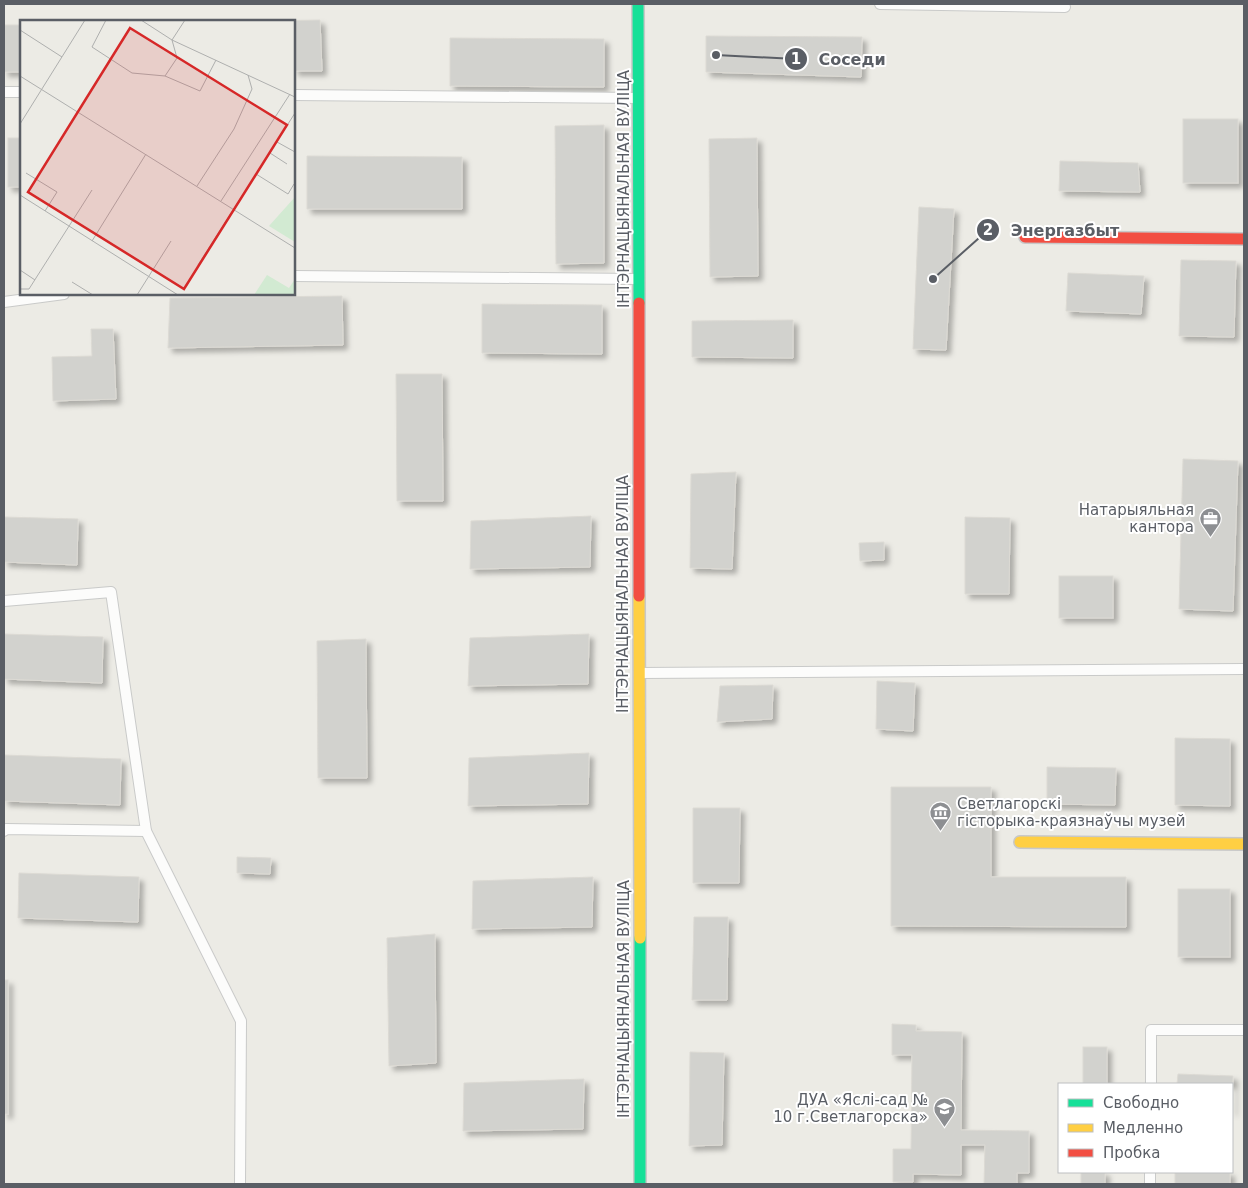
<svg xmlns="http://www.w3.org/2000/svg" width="1248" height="1188" font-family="'DejaVu Sans',sans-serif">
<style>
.building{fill:#d2d2ce;stroke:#dcdad4;filter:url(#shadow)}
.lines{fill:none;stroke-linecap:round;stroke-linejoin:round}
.lane-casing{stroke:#c9cac9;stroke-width:12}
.fast-casing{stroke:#c8c8c8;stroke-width:14}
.slow-casing{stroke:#c8c8c8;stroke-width:14}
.jam-casing{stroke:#c8c8c8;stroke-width:14}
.lane{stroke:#fcfcfb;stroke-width:10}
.fast{stroke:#16e098;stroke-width:11}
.slow{stroke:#ffcf43;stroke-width:11}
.jam{stroke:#f24e42;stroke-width:11}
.labels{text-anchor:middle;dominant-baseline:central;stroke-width:4;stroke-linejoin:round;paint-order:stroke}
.street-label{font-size:15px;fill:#5a5e65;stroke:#fff}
.poi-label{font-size:15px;fill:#5a5e65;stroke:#fff;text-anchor:end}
.inset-road{fill:none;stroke:#aeafae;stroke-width:1}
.view{fill:#d62828;fill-opacity:0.15;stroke:#d62828;stroke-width:2.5}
.inset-edge{fill:none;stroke:#5a5e65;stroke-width:2.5}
.leader{fill:none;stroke:#5a5e65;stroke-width:2}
.callout-dot{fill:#5a5e65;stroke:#fff;stroke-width:2}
.mark-label{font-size:15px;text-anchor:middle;font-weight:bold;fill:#fff}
.callout-label{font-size:16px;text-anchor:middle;font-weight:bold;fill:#5a5e65;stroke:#fff;stroke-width:4;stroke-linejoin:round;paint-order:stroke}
</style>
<defs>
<filter id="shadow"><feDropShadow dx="4.5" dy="4.5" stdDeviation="2.5" flood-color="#0004"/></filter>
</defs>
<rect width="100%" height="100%" fill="#ecebe5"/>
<g class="building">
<path d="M 320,20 L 322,71 L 294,71 L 294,21 L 252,21 Z"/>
<rect x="4" y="25" width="17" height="47"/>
<path d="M 706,36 L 862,37 L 861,77 L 706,72 Z"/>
<path d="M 450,38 L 604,39 L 604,87 L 450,86 Z"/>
<rect x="1183" y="119" width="55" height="64"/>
<path d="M 604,125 L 604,263 L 556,264 L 555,126 Z"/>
<rect x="8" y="138" width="13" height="49"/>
<path d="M 757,138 L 758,276 L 710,277 L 709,139 Z"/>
<path d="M 307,156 L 462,157 L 462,209 L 307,209 Z"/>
<path d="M 1060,161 L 1138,163 L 1140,192 L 1059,191 Z"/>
<path d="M 919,207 L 954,209 L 946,350 L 913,349 Z"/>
<path d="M 1181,260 L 1236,261 L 1234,337 L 1179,336 Z"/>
<path d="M 1068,273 L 1144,276 L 1141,314 L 1066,311 Z"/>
<path d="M 342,296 L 343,345 L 168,348 L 170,298 Z"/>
<path d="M 482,304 L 602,305 L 602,354 L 482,353 Z"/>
<path d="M 793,320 L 793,358 L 692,357 L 692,321 Z"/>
<path d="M 91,329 L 113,329 L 116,399 L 53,401 L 52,357 L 92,356 Z"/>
<path d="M 396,374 L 442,374 L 443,501 L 397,501 Z"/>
<path d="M 1183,459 L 1238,461 L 1233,611 L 1179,609 Z"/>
<path d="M 736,472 L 732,569 L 690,568 L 691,474 Z"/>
<path d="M 591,516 L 590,567 L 470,569 L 471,521 Z"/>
<path d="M 4,517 L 78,519 L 77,565 L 4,562 Z"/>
<path d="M 965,517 L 1010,518 L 1009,594 L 965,594 Z"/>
<path d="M 884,542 L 884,560 L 860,561 L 859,543 Z"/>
<rect x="1059" y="576" width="54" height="42"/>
<path d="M 4,634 L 103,637 L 102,683 L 4,679 Z"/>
<path d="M 589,634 L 588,684 L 468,686 L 470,638 Z"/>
<path d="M 366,639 L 367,778 L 318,778 L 317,641 Z"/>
<path d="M 877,681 L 915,683 L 913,731 L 876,729 Z"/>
<path d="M 773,685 L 772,719 L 717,722 L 720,686 Z"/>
<path d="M 1175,738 L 1230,739 L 1230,806 L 1175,805 Z"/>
<path d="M 589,753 L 588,804 L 468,806 L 469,758 Z"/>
<path d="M 4,755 L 121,759 L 120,805 L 4,801 Z"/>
<path d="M 1047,767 L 1116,768 L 1115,805 L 1047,804 Z"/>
<path d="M 891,787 L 991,787 L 991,877 L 1126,877 L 1126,927 L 891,926 Z"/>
<path d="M 693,808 L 740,808 L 739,883 L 693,883 Z"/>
<path d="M 237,857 L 271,858 L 270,874 L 237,873 Z"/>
<path d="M 19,873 L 139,877 L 138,922 L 18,918 Z"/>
<path d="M 593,877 L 592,927 L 472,929 L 473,881 Z"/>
<rect x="1178" y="889" width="52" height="68"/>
<path d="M 694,917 L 728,917 L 727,1000 L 692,1000 Z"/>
<path d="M 435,934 L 436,1063 L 389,1066 L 387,938 Z"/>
<rect x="4" y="980" width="4" height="134"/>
<path d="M 892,1024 L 916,1025 L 916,1031 L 962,1032 L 961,1130 L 1029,1131 L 1029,1173 L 1017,1173 L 1017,1184 L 984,1184 L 985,1145 L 961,1145 L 961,1175 L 913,1174 L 913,1182 L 893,1182 L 893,1149 L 911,1149 L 912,1055 L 892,1055 Z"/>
<rect x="1083" y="1047" width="24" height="37"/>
<path d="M 690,1052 L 724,1053 L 722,1145 L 689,1146 Z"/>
<path d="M 1178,1074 L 1233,1076 L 1232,1112 L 1232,1084 L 1177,1084 Z"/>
<path d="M 584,1079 L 583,1129 L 463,1131 L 464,1083 Z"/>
<rect x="1081" y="1172" width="24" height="12"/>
<rect x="1175" y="1172" width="55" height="12"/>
</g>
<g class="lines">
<defs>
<g id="lane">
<path d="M 880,4 L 1065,7"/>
<path d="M 4,92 L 21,92"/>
<path d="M 294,95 L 638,98"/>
<path d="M 294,276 L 638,279"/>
<path d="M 4,302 L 64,294"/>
<path d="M 4,601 L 111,592 L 146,831 L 241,1021 L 240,1184"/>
<path d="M 640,673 L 1244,669"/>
<path d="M 4,831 L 6,829 L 146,831"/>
<path d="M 1151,1084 L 1151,1030 L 1244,1030"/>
<path d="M 1150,1184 L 1150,1172"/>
</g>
<g id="fast">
<path d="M 638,4 L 639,303"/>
<path d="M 640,938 L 640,1184"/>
</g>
<g id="slow">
<path d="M 639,596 L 640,938"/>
<path d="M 1020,842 L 1244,844"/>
</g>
<g id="jam">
<path d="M 1025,237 L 1244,239"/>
<path d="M 639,303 L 639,596"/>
</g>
</defs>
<use href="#lane" class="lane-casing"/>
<use href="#fast" class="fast-casing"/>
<use href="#slow" class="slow-casing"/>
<use href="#jam" class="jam-casing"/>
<use href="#lane" class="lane"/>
<use href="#fast" class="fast"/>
<use href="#slow" class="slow"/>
<use href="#jam" class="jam"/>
</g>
<defs>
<symbol id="office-pin" viewBox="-11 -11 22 30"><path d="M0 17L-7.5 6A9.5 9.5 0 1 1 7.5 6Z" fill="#8d8f92" stroke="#fff"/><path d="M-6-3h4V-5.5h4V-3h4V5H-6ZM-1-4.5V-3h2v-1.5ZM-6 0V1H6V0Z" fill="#fff"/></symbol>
<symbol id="museum-pin" viewBox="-11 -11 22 30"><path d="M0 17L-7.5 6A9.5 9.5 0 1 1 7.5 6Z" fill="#8d8f92" stroke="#fff"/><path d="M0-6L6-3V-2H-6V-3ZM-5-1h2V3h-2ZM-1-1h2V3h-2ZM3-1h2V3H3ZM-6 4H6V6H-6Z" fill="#fff"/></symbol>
<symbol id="school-pin" viewBox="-11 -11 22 30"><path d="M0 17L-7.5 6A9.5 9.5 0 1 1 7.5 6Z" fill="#8d8f92" stroke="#fff"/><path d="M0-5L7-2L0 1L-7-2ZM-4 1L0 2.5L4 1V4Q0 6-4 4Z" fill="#fff"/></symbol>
</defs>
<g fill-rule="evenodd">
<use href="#office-pin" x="1198" y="506" width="25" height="34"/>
<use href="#museum-pin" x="928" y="800" width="25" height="34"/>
<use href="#school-pin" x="932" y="1096" width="25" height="34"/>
</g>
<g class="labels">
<g class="street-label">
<text transform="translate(624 189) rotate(-90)">ІНТЭРНАЦЫЯНАЛЬНАЯ ВУЛІЦА</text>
<text transform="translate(623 594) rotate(-90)">ІНТЭРНАЦЫЯНАЛЬНАЯ ВУЛІЦА</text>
<text transform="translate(624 999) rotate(-90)">ІНТЭРНАЦЫЯНАЛЬНАЯ ВУЛІЦА</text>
</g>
<g class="poi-label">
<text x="1194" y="510">Натарыяльная<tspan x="1194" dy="17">кантора</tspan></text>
<text x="957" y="804" text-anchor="start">Светлагорскі<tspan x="957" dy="17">гісторыка-краязнаўчы музей</tspan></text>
<text x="928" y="1100">ДУА «Яслі-сад №<tspan x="928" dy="17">10 г.Светлагорска»</tspan></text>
</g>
</g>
<g transform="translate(20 20)">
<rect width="275" height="275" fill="#ecebe5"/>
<path d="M 275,177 L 275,222 L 249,206 ZM 247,255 L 269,268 L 275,259 L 275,275 L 234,275 Z" fill="#d2ead2"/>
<path class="inset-road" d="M 86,0 L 72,27 L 112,53 L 145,56 L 180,71 L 196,40M 121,0 L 152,20 L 275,77M 0,10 L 42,37M 0,56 L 275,228M 145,56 L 157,38 L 152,20 L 165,0M 0,104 L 65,0M 257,122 L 275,132M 250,133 L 267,144M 6,153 L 37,172 L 25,191M 236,154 L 268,174 L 274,164M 177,166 L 214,109 L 232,69 L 228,55M 0,175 L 158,275M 201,181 L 270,74M 72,221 L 126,134M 178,245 L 275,93M 0,250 L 15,260M 52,262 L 73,275M 0,269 L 9,269 L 72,170M 117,275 L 151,221"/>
<path class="view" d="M 110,8 L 267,105 L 164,269 L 8,172 Z"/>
<rect width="275" height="275" class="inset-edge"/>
</g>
<path class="leader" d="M716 55L796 59M933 279L988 230"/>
<g class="callout-dot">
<circle cx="716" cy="55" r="5"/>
<circle cx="933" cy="279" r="5"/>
<circle cx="796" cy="59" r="12"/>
<circle cx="988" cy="230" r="12"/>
</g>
<g class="mark-label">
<text x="796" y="64">1</text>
<text x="988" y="235">2</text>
</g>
<g class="callout-label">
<text x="852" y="65">Соседи</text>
<text x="1065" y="236">Энергазбыт</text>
</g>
<rect width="1248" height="1188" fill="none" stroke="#5a5e65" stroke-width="10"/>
<rect x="1058" y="1083" width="175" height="90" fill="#ffffff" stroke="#bdbfc1"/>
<rect x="1068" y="1099" width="25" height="8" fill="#16e098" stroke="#bdbfc1"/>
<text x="1103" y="1108" font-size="15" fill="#5a5e65">Свободно</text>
<rect x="1068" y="1124" width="25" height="8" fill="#ffcf43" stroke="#bdbfc1"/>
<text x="1103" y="1133" font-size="15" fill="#5a5e65">Медленно</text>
<rect x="1068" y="1149" width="25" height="8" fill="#f24e42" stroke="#bdbfc1"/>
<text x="1103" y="1158" font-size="15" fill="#5a5e65">Пробка</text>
</svg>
